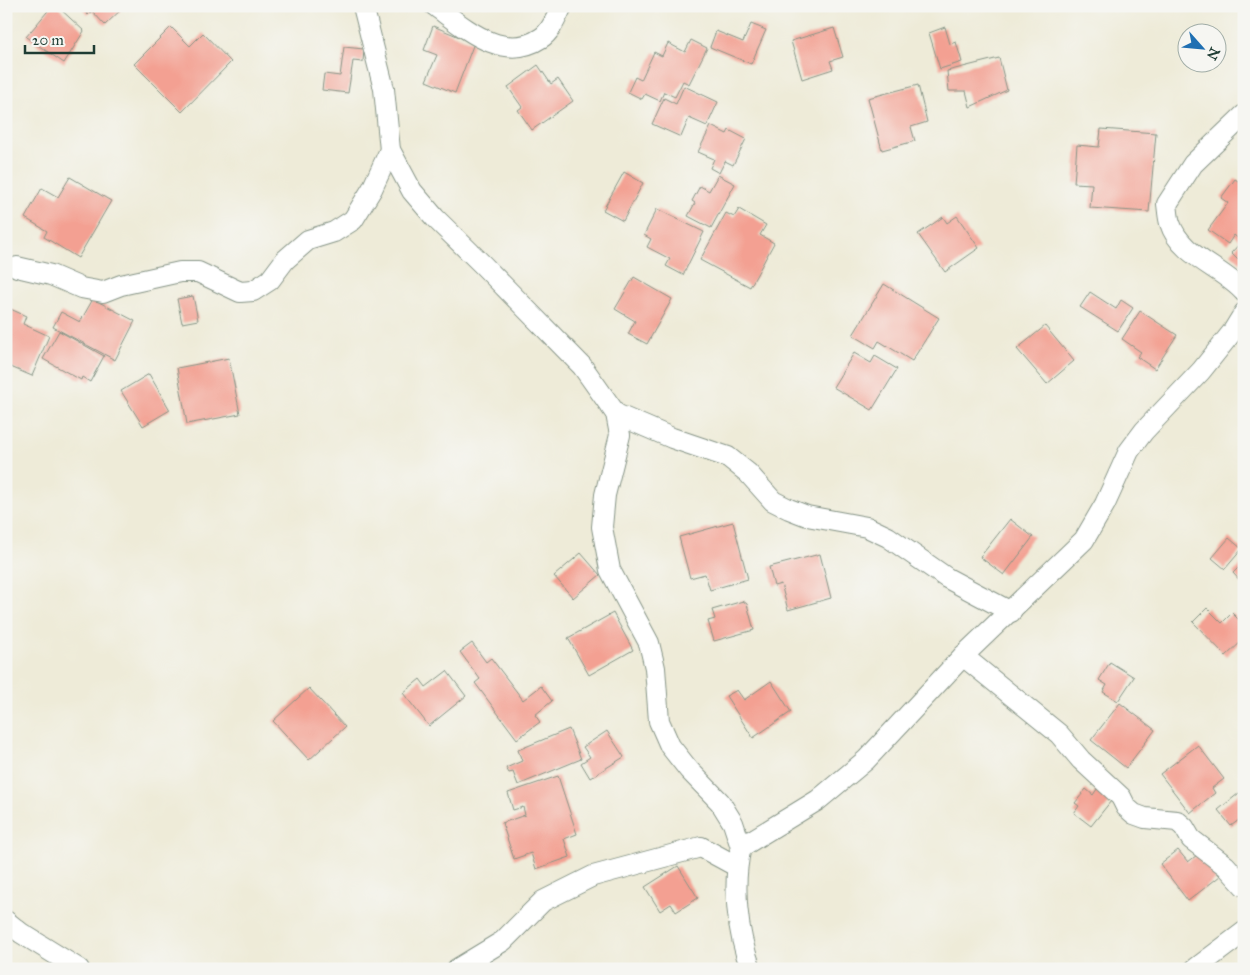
<svg xmlns="http://www.w3.org/2000/svg" width="1250" height="975" font-family="'IM FELL Great Primer',serif">
<style>
.building{fill:#f3a092}
.lines{fill:none;stroke-linecap:round;stroke-linejoin:round}
.minor-casing{stroke:#869486;stroke-width:22}
.minor{stroke:#fff;stroke-width:20}
</style>
<rect width="100%" height="100%" fill="#f6f6f2"/>
<filter id="ink" filterUnits="userSpaceOnUse"><feTurbulence type="fractalNoise" baseFrequency=".02" numOctaves="2"/><feDisplacementMap in="SourceGraphic" scale="10" xChannelSelector="R" yChannelSelector="G"/><feConvolveMatrix kernelMatrix="1 2 1 2 8 2 1 2 1" color-interpolation-filters="sRGB"/></filter>
<filter id="wash" filterUnits="userSpaceOnUse"><feTurbulence type="fractalNoise" baseFrequency=".0096" numOctaves="4" result="noise"/><feDisplacementMap in="SourceGraphic" scale="20" xChannelSelector="R" yChannelSelector="G"/><feGaussianBlur stdDeviation="1.12" result="paint"/><feColorMatrix in="noise" values="0 0 0 0 0 0 0 0 0 0 0 0 0 0 0 0 0 1.4 0 .05"/><feComposite in="paint" operator="in"/></filter>
<g filter="url(#wash)">
<rect width="100%" height="100%" fill="#eeebd8"/>
<g id="blocks">
<g class="building">
<path d="M 52,6 L 57,6 L 84,31 L 64,63 L 26,37 Z"/>
<path d="M 81,6 L 125,6 L 105,25 L 92,11 L 88,15 Z"/>
<path d="M 751,24 L 766,30 L 751,64 L 710,47 L 716,31 L 743,42 Z"/>
<path d="M 433,26 L 474,43 L 455,93 L 426,81 L 437,55 L 424,50 Z"/>
<path d="M 171,27 L 190,46 L 203,33 L 231,62 L 182,112 L 134,64 Z"/>
<path d="M 945,27 L 950,44 L 956,42 L 962,62 L 940,69 L 929,33 Z"/>
<path d="M 834,28 L 843,57 L 830,61 L 833,69 L 802,79 L 791,41 Z"/>
<path d="M 691,40 L 707,48 L 689,84 L 683,81 L 675,97 L 664,92 L 660,101 L 645,94 L 642,99 L 628,92 L 635,77 L 641,80 L 654,52 L 662,56 L 668,43 L 685,52 Z"/>
<path d="M 344,47 L 364,49 L 363,62 L 353,61 L 348,93 L 322,90 L 324,74 L 340,76 Z"/>
<path d="M 999,58 L 1007,90 L 970,107 L 966,91 L 949,91 L 947,71 Z"/>
<path d="M 538,65 L 551,84 L 558,79 L 573,101 L 532,130 L 518,110 L 522,107 L 508,87 Z"/>
<path d="M 918,85 L 927,122 L 911,127 L 915,141 L 882,150 L 868,98 Z"/>
<path d="M 684,86 L 718,102 L 707,126 L 689,118 L 681,137 L 652,124 L 664,98 L 676,104 Z"/>
<path d="M 711,126 L 727,134 L 729,130 L 746,139 L 733,165 L 725,161 L 719,173 L 710,168 L 714,159 L 698,152 Z"/>
<path d="M 1101,129 L 1156,133 L 1149,212 L 1090,208 L 1092,184 L 1074,183 L 1077,145 L 1099,147 Z"/>
<path d="M 624,172 L 643,183 L 623,221 L 603,210 Z"/>
<path d="M 718,175 L 735,184 L 711,228 L 688,216 L 695,203 L 692,201 L 700,186 L 709,191 Z"/>
<path d="M 70,177 L 111,201 L 78,258 L 44,237 L 47,231 L 25,218 L 42,188 L 58,197 Z"/>
<path d="M 1235,179 L 1244,185 L 1244,237 L 1241,241 L 1234,235 L 1228,244 L 1208,230 L 1228,203 L 1221,198 Z"/>
<path d="M 657,209 L 704,232 L 683,275 L 666,266 L 670,259 L 647,247 L 651,239 L 644,235 Z"/>
<path d="M 739,209 L 766,225 L 760,235 L 774,243 L 750,287 L 700,260 L 726,213 L 734,217 Z"/>
<path d="M 957,216 L 979,248 L 945,272 L 918,234 L 943,217 L 947,223 Z"/>
<path d="M 1244,239 L 1244,266 L 1231,253 Z"/>
<path d="M 634,277 L 672,299 L 647,344 L 628,334 L 635,321 L 615,309 Z"/>
<path d="M 884,284 L 939,318 L 912,361 L 879,341 L 875,348 L 853,335 Z"/>
<path d="M 1090,292 L 1116,309 L 1121,300 L 1133,308 L 1118,331 L 1080,307 Z"/>
<path d="M 193,296 L 198,320 L 182,323 L 177,299 Z"/>
<path d="M 93,299 L 135,321 L 115,360 L 53,327 L 61,312 L 80,322 Z"/>
<path d="M 6,307 L 26,316 L 23,324 L 49,336 L 32,376 L 6,365 Z"/>
<path d="M 1140,311 L 1177,335 L 1155,369 L 1137,357 L 1141,352 L 1122,339 Z"/>
<path d="M 1045,326 L 1074,361 L 1047,384 L 1017,349 Z"/>
<path d="M 59,331 L 104,356 L 90,382 L 82,377 L 81,380 L 43,359 Z"/>
<path d="M 854,353 L 871,363 L 875,356 L 897,369 L 872,410 L 833,387 Z"/>
<path d="M 229,358 L 240,414 L 187,424 L 177,368 Z"/>
<path d="M 149,374 L 170,410 L 143,426 L 121,391 Z"/>
<path d="M 1010,519 L 1033,537 L 1004,575 L 980,557 Z"/>
<path d="M 733,522 L 748,579 L 710,590 L 705,574 L 690,578 L 679,537 Z"/>
<path d="M 1229,538 L 1242,549 L 1225,569 L 1212,558 Z"/>
<path d="M 581,553 L 600,575 L 573,598 L 554,576 Z"/>
<path d="M 820,554 L 831,598 L 788,610 L 781,584 L 774,586 L 769,567 Z"/>
<path d="M 1244,562 L 1244,585 L 1233,573 Z"/>
<path d="M 743,601 L 747,604 L 754,630 L 714,641 L 708,621 L 715,619 L 712,610 Z"/>
<path d="M 1207,608 L 1222,623 L 1232,613 L 1244,625 L 1244,639 L 1226,656 L 1193,622 Z"/>
<path d="M 613,613 L 633,650 L 589,675 L 568,638 Z"/>
<path d="M 472,643 L 486,662 L 491,658 L 523,700 L 541,686 L 552,701 L 535,715 L 540,722 L 517,739 L 475,683 L 480,679 L 460,652 Z"/>
<path d="M 1110,662 L 1134,677 L 1118,701 L 1103,692 L 1107,685 L 1099,680 Z"/>
<path d="M 447,671 L 466,696 L 429,726 L 403,693 L 420,679 L 426,687 Z"/>
<path d="M 771,681 L 791,712 L 753,738 L 726,696 L 737,690 L 744,700 Z"/>
<path d="M 309,688 L 345,727 L 309,760 L 273,721 Z"/>
<path d="M 1120,703 L 1155,730 L 1126,768 L 1091,740 Z"/>
<path d="M 569,729 L 581,759 L 518,785 L 513,772 L 509,773 L 506,768 L 522,761 L 518,750 Z"/>
<path d="M 607,731 L 624,757 L 590,778 L 581,763 L 590,757 L 583,747 Z"/>
<path d="M 1198,745 L 1224,779 L 1212,788 L 1215,793 L 1190,813 L 1160,774 Z"/>
<path d="M 558,776 L 577,834 L 564,839 L 570,857 L 536,869 L 531,853 L 514,859 L 502,823 L 525,815 L 523,807 L 513,810 L 508,793 Z"/>
<path d="M 1086,789 L 1093,795 L 1097,789 L 1111,801 L 1091,826 L 1074,813 L 1079,806 L 1075,803 Z"/>
<path d="M 1244,789 L 1244,816 L 1231,826 L 1218,810 Z"/>
<path d="M 1178,850 L 1188,862 L 1201,852 L 1220,876 L 1188,901 L 1160,864 Z"/>
<path d="M 678,866 L 698,898 L 676,912 L 671,904 L 660,911 L 645,887 Z"/>
</g>
</g>
</g>
<g filter="url(#ink)">
<use href="#blocks" fill-opacity="0" stroke="#869486" stroke-width="1"/>
<g class="lines">
<defs>
<g id="minor">
<path d="M 363,6 L 384,89 L 390,150 L 412,191 L 435,218 L 483,265 L 582,366 L 616,414 L 620,435 L 605,495 L 602,527 L 610,570 L 649,643 L 655,668 L 659,721 L 670,746 L 689,770 L 720,802 L 733,823 L 741,847"/>
<path d="M 435,6 C 465,28 503,63 541,38 C 551,32 557,16 562,6"/>
<path d="M 1244,115 L 1193,164 L 1167,204 C 1168,210 1168,217 1170,223 C 1180,256 1223,268 1244,292"/>
<path d="M 17,267 L 51,275 L 81,288 L 103,292 L 121,285 L 180,272 L 198,272 L 240,292 L 253,291 L 270,280 L 285,260 L 308,240 L 334,232 L 353,220 L 372,189 L 390,150"/>
<path d="M 616,414 L 672,438 L 728,457 L 748,473 L 773,501 L 789,509 L 807,516 L 867,527 L 888,537 L 947,578 L 1011,612"/>
<path d="M 963,656 L 1059,734 L 1081,760 L 1121,797 L 1126,807 L 1134,814 L 1145,818 L 1177,821 L 1184,827 L 1191,839 L 1226,866 L 1244,886"/>
<path d="M 6,921 L 21,933 L 79,969"/>
<path d="M 457,969 L 503,941 L 543,901 L 593,876 L 701,847 L 736,866"/>
<path d="M 751,969 C 737,932 732,885 741,847 L 818,800 L 866,760 L 963,656 L 1084,540 L 1105,504 L 1129,451 L 1144,431 L 1201,371 L 1233,331 L 1244,313"/>
<path d="M 1195,969 L 1244,932"/>
</g>
</defs>
<use href="#minor" class="minor-casing"/>
<use href="#minor" class="minor"/>
</g>
</g>
<rect width="1250" height="975" fill="none" stroke="#f6f6f2" stroke-width="25"/>
<g transform="translate(1202 48) rotate(117)"><circle r="24" fill="#f6f6f2" stroke="#a0aca6"/>
<path d="M0-4L9 19L0 12L-9 19Z" fill="#1f6fb2"/>
<text y="-8" font-size="14" font-weight="bold" text-anchor="middle" fill="#1f3d34">N</text>
</g>
<path d="M25 45v8h69v-8" fill="none" stroke="#1f3d34" stroke-width="2.5"/>
<text x="32" y="45" font-size="15" fill="#1f3d34" stroke="#f6f6f2" stroke-width="4" paint-order="stroke">20 m</text>
</svg>
